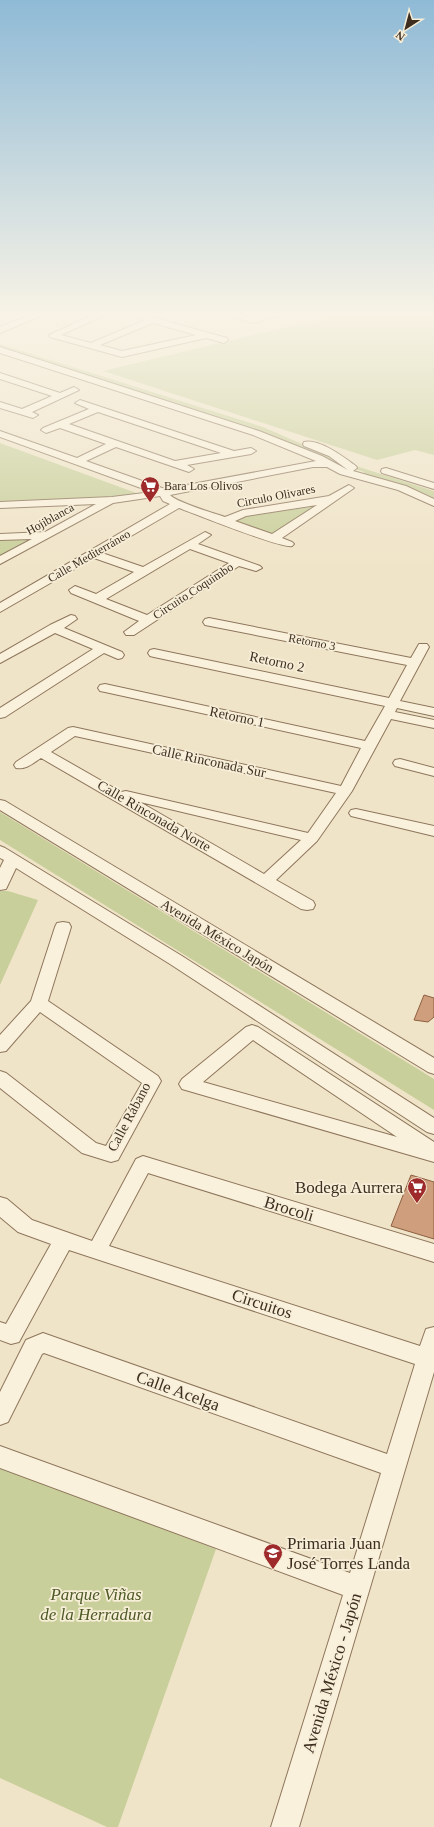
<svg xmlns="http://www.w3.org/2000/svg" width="434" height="1827" font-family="Georgia,serif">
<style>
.green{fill:#c9cf9b}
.building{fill:#cf9f7d;stroke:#8d5f41}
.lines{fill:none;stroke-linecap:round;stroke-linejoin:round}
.minor-casing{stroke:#8d765c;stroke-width:2}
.minor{fill:#faf1dc;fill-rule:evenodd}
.labels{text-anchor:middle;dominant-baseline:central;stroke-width:3.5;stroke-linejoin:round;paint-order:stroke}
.far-poi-label{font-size:12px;fill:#3d2e20;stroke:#f7eed8;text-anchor:start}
.far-street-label{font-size:12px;fill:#3d2e20;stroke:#f7eed8}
.street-label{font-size:14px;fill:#3d2e20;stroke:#f7eed8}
.near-poi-label{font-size:17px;fill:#3d2e20;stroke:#f7eed8;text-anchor:end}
.near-street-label{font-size:17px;fill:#3d2e20;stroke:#f7eed8}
.near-park-label{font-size:17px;font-style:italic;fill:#4d5a26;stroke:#f7eed8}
</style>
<rect width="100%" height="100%" fill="#f0e4c8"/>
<g class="green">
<path d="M 341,314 L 434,314 L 434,455 L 415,450 L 377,460 L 103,371 Z"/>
<path d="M 0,344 L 263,427 L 332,457 L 331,458 L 434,491 L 434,500 L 408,488 L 363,474 L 364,472 L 328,460 L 254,430 L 0,350 Z"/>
<path d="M 0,443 L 139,494 L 109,497 L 0,502 Z"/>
<path d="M 317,506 L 272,535 L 236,522 L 242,517 Z"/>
<path d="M 39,537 L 0,558 L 0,539 Z"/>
<path d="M 0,812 L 434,1079 L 434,1110 L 0,840 Z"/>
<path d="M 0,891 L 8,891 L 38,900 L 0,985 Z"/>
<path d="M 0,1467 L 216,1549 L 118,1827 L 107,1827 L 0,1778 Z"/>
</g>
<g class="building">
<path d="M 424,995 L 434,998 L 434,1017 L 428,1022 L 414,1020 Z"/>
<path d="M 411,1175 L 434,1182 L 434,1239 L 391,1226 Z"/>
</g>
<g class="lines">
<defs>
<g id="minor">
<path d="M 33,314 L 45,314 L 0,333 L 0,327 Z"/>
<path d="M 95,314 L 107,314 L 61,335 L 91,343 L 145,320 L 127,314 L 141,314 L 227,338 L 228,340 L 224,343 L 206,338 L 122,357 L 50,337 L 49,335 ZM 153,323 L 196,335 L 122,351 L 100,345 Z"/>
<path d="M 225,314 L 240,314 L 253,317 L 267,314 L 283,314 L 253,323 Z"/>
<path d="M 0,347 L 259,431 L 322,456 L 348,470 L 329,456 L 304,446 L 303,444 L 304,442 C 319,438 345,458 356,466 L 357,468 L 353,471 L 406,486 L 434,499 L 434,506 L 398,490 L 340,474 L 327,467 L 313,467 L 170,495 C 176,502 213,513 225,517 L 243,510 L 329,496 L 349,485 L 354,488 L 282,538 L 292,542 L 294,544 L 292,546 C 282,549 195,514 179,508 L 102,553 L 143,567 L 205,532 L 211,535 L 198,544 L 260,566 L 262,568 L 256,571 L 239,566 L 134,635 L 126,635 L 124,632 L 139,621 L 71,593 L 69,590 L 75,586 L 96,594 L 134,572 L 94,558 L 0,612 L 0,603 L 170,504 L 163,501 L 160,496 L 113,503 L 0,564 L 0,556 L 32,539 L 0,540 L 0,534 L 45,532 L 96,504 L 0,508 L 0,502 L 112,497 L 152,492 L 0,437 L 0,431 L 77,458 L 106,444 L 60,428 L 46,433 L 41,430 L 43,428 L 89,409 L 75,403 L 80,400 L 234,451 L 251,448 L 256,451 L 251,454 L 187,465 L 194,469 L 189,472 L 116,447 L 86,461 L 165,489 L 316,461 L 253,435 L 0,353 ZM 98,412 L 221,453 L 175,461 L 69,424 ZM 317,505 L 272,534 L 235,521 L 246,516 ZM 190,549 L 229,563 L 147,615 L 106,599 Z"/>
<path d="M 0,373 L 60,393 L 74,387 L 79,390 L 32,412 L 38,415 L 33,418 L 0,408 L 0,402 L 22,409 L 52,396 L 0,379 Z"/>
<path d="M 386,468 L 434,483 L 434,489 L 382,473 L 381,471 L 382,469 Z"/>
<path d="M 71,615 L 75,616 L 77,619 L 64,628 L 122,652 L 124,655 L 122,658 L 118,659 L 104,653 L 5,717 L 0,718 L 0,708 L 93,649 L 55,633 L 0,663 L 0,654 L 50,625 Z"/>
<path d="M 209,618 L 411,658 L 419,644 L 427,644 L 429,647 L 400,701 L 434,708 L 434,716 L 397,708 L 395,712 L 434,720 L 434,728 L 391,719 L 352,791 L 317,841 L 276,880 L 313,901 L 315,905 L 313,909 L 307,910 L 301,909 L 41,758 C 33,763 26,770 16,768 L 14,765 L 16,762 L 68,728 L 73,727 L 341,786 L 361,748 L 105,692 L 100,691 L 98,688 L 100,685 L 105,684 L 365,741 L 385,706 L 154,657 L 150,656 L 148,653 L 150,650 L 154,649 L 389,698 L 407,665 L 205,625 L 203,622 L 205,619 ZM 75,736 L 336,793 L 308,833 L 126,791 L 121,792 L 51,752 ZM 140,802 L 301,840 L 264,874 Z"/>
<path d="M 400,759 L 434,768 L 434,776 L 395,766 L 393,763 L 395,760 Z"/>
<path d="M 0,800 L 5,801 L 434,1058 L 434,1074 L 428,1072 L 0,810 Z"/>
<path d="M 356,809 L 434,826 L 434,836 L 351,816 L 349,813 L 351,810 Z"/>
<path d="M 0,846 L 5,848 L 182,956 L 434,1118 L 434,1134 L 427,1132 L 170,964 L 16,868 L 6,889 L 0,890 L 0,868 L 4,860 L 0,858 Z"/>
<path d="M 63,922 L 69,923 L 71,927 L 48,1001 L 158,1076 L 161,1081 L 118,1160 L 111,1162 L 82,1153 L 0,1088 L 0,1071 L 6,1073 L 96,1143 L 106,1146 L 142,1083 L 40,1012 L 6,1051 L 0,1052 L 0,1035 L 31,1001 L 55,927 L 57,923 Z"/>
<path d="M 252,1025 L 258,1027 L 434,1142 L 434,1162 L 182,1089 L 179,1084 L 182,1079 L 246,1027 ZM 253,1040 L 397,1137 L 203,1082 Z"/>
<path d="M 143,1156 L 434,1244 L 434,1262 L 148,1173 L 109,1246 L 420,1346 L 426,1329 L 434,1327 L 434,1372 L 299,1827 L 271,1827 L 343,1595 L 0,1468 L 0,1446 L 350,1573 L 381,1473 L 44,1353 L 42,1354 L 8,1422 L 0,1425 L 0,1392 L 26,1340 L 43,1333 L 387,1454 L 415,1364 L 69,1250 L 19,1342 L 11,1344 L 0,1340 L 0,1322 L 6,1324 L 51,1244 L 18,1232 L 0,1217 L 0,1197 L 7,1199 L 32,1220 L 92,1241 L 136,1159 Z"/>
</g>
</defs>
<use href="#minor" class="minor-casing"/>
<use href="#minor" class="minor"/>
</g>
<linearGradient id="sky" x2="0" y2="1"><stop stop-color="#8fbad6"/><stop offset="0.55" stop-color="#f8f3e6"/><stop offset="1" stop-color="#f8f3e6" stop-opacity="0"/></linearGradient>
<rect width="434" height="570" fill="url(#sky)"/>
<defs>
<symbol id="supermarket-pin" viewBox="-11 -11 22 30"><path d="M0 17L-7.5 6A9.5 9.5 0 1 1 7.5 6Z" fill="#9e2a2b" stroke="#f7eed8"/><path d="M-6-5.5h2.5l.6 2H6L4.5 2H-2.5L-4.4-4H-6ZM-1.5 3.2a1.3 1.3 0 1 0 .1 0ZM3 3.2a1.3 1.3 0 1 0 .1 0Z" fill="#fff"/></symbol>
<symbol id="school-pin" viewBox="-11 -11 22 30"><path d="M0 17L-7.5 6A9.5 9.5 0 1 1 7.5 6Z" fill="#9e2a2b" stroke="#f7eed8"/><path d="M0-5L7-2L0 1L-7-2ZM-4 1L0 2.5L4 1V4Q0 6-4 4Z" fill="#fff"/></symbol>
</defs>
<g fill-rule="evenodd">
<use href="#supermarket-pin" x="139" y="475" width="22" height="30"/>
<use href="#supermarket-pin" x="406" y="1176" width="22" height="30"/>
<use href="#school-pin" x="262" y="1542" width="22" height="30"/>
</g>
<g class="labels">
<g class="far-poi-label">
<text x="164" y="486">Bara Los Olivos</text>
</g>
<g class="far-street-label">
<text transform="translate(276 496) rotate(-11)">Circulo Olivares</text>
<text transform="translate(50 519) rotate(-29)">Hojiblanca</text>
<text transform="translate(89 556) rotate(-30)">Calle Mediterráneo</text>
<text transform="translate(193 591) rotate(-33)">Circuito Coquimbo</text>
<text transform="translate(312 642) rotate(11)">Retorno 3</text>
</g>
<g class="street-label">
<text transform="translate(277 662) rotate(12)">Retorno 2</text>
<text transform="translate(237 717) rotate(12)">Retorno 1</text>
<text transform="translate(209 761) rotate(12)">Calle Rinconada Sur</text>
<text transform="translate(154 816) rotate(30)">Calle Rinconada Norte</text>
<text transform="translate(217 936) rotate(31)">Avenida México Japón</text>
<text transform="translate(129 1117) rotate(-62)">Calle Rábano</text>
</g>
<g class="near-poi-label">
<text x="403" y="1187">Bodega Aurrera</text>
<text x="287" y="1543" text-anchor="start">Primaria Juan<tspan x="287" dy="20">José Torres Landa</tspan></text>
</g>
<g class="near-street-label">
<text transform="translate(289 1209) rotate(17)">Brocoli</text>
<text transform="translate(262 1304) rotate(18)">Circuitos</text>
<text transform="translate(178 1391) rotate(20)">Calle Acelga</text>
<text transform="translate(332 1673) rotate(-73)">Avenida México - Japón</text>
</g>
<g class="near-park-label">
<text x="96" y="1594">Parque Viñas<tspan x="96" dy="20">de la Herradura</tspan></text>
</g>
</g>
<g transform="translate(406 28) rotate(216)" stroke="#f7eed8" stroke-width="3" paint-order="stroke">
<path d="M0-3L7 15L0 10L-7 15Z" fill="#3d2e20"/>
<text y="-6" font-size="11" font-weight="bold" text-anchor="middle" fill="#3d2e20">N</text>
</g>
</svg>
